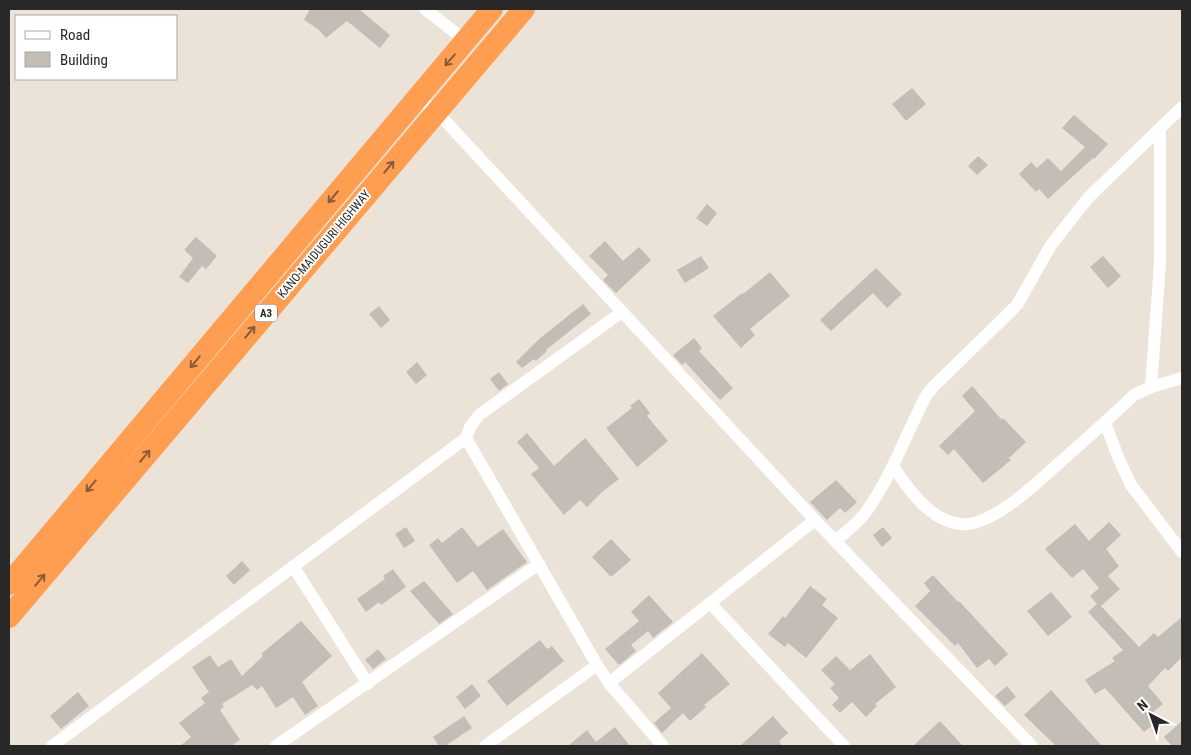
<svg xmlns="http://www.w3.org/2000/svg" width="1191" height="755" font-family="'Roboto Condensed',sans-serif">
<style>
.building{fill:#c3bdb5}
.lines{fill:none;stroke-linecap:round;stroke-linejoin:round}
.street{stroke:#fff;stroke-width:12}
.highway{stroke:#ff9e50;stroke-width:22}
.oneway{stroke:#895d3a}
.labels{text-anchor:middle;dominant-baseline:central;stroke-width:4;stroke-linejoin:round;paint-order:stroke}
.shield{fill:#fff;stroke:#686868;stroke-width:1}
.shield-label{font-size:11px;font-weight:bold;fill:#282828}
.street-label{font-size:12px;fill:#282828;stroke:#fff}
</style>
<rect width="100%" height="100%" fill="#ece3d8"/>
<g class="building">
<path d="M 310,9 L 362,9 L 360,10 L 390,35 L 380,48 L 347,21 L 326,38 L 318,29 L 304,20 Z"/>
<path d="M 912,88 L 926,104 L 906,121 L 892,104 Z"/>
<path d="M 1074,115 L 1108,144 L 1094,159 L 1093,158 L 1048,199 L 1039,189 L 1036,192 L 1019,174 L 1031,162 L 1037,168 L 1048,158 L 1061,171 L 1085,147 L 1062,128 Z"/>
<path d="M 978,156 L 988,165 L 977,175 L 968,166 Z"/>
<path d="M 707,204 L 717,213 L 707,226 L 696,218 Z"/>
<path d="M 196,237 L 217,256 L 206,269 L 202,266 L 188,283 L 179,277 L 193,258 L 184,250 Z"/>
<path d="M 605,241 L 623,261 L 639,247 L 651,260 L 616,293 L 603,280 L 608,275 L 589,256 Z"/>
<path d="M 701,256 L 709,268 L 685,283 L 677,270 Z"/>
<path d="M 1103,256 L 1121,276 L 1108,288 L 1090,267 Z"/>
<path d="M 876,268 L 902,294 L 887,308 L 873,293 L 831,331 L 820,320 Z"/>
<path d="M 770,272 L 790,296 L 750,329 L 755,335 L 741,348 L 713,316 L 742,293 L 743,294 Z"/>
<path d="M 583,304 L 591,314 L 546,350 L 547,351 L 536,361 L 534,359 L 522,368 L 516,362 L 539,339 Z"/>
<path d="M 379,306 L 390,320 L 381,328 L 369,314 Z"/>
<path d="M 694,338 L 702,348 L 699,351 L 733,388 L 720,400 L 685,362 L 682,365 L 673,355 Z"/>
<path d="M 417,362 L 427,375 L 416,384 L 406,372 Z"/>
<path d="M 499,372 L 508,384 L 499,391 L 490,379 Z"/>
<path d="M 972,386 L 1002,420 L 1003,418 L 1026,442 L 1009,458 L 1011,460 L 983,483 L 954,449 L 948,455 L 939,446 L 975,411 L 962,396 Z"/>
<path d="M 639,399 L 650,413 L 647,416 L 668,441 L 637,467 L 606,428 L 632,408 L 630,406 Z"/>
<path d="M 527,433 L 554,466 L 585,438 L 619,479 L 602,492 L 587,507 L 580,500 L 564,515 L 531,474 L 539,468 L 517,442 Z"/>
<path d="M 836,480 L 857,502 L 845,513 L 840,508 L 827,520 L 810,502 Z"/>
<path d="M 1109,522 L 1121,535 L 1106,549 L 1119,566 L 1108,576 L 1120,589 L 1101,606 L 1139,647 L 1154,633 L 1158,637 L 1182,617 L 1182,657 L 1168,671 L 1165,668 L 1148,686 L 1163,704 L 1152,713 L 1158,721 L 1144,732 L 1105,688 L 1095,694 L 1085,680 L 1115,661 L 1112,658 L 1123,650 L 1088,612 L 1097,604 L 1090,596 L 1099,588 L 1083,569 L 1072,578 L 1045,549 L 1075,524 L 1089,541 Z"/>
<path d="M 406,527 L 415,541 L 404,548 L 395,534 Z"/>
<path d="M 462,527 L 478,547 L 503,529 L 527,562 L 487,590 L 473,571 L 457,583 L 429,545 L 438,538 L 442,543 Z"/>
<path d="M 883,527 L 892,538 L 882,547 L 873,535 Z"/>
<path d="M 611,539 L 631,560 L 611,577 L 592,557 Z"/>
<path d="M 242,561 L 250,570 L 234,585 L 226,576 Z"/>
<path d="M 393,569 L 406,587 L 381,605 L 379,602 L 366,612 L 357,599 L 385,579 L 383,576 Z"/>
<path d="M 933,575 L 958,602 L 959,601 L 1008,654 L 995,666 L 989,659 L 977,668 L 958,643 L 955,646 L 915,606 L 930,591 L 924,583 Z"/>
<path d="M 424,581 L 453,614 L 439,624 L 410,591 Z"/>
<path d="M 810,586 L 827,599 L 822,605 L 838,618 L 806,658 L 788,643 L 785,647 L 768,634 L 783,616 L 785,618 Z"/>
<path d="M 1051,592 L 1072,617 L 1048,636 L 1027,611 Z"/>
<path d="M 649,595 L 673,622 L 653,638 L 648,631 L 631,645 L 636,651 L 619,665 L 605,649 L 639,621 L 631,612 Z"/>
<path d="M 301,621 L 332,656 L 302,682 L 318,706 L 305,715 L 293,697 L 276,708 L 262,686 L 257,690 L 252,685 L 222,704 L 224,707 L 220,710 L 240,740 L 231,746 L 180,746 L 191,737 L 179,723 L 205,703 L 201,698 L 209,692 L 192,667 L 210,655 L 218,667 L 231,659 L 242,676 L 263,656 L 261,654 Z"/>
<path d="M 540,640 L 547,649 L 552,646 L 564,661 L 507,706 L 487,681 Z"/>
<path d="M 378,649 L 386,659 L 373,669 L 365,660 Z"/>
<path d="M 702,653 L 730,684 L 704,705 L 706,707 L 690,721 L 683,713 L 662,733 L 654,723 L 671,708 L 658,693 Z"/>
<path d="M 870,654 L 896,687 L 875,704 L 877,706 L 866,717 L 852,702 L 840,713 L 832,705 L 839,698 L 830,688 L 835,684 L 821,670 L 836,656 L 850,670 Z"/>
<path d="M 472,684 L 481,696 L 465,709 L 456,697 Z"/>
<path d="M 1007,686 L 1016,697 L 1005,706 L 995,696 Z"/>
<path d="M 1051,690 L 1102,746 L 1056,746 L 1024,715 Z"/>
<path d="M 78,692 L 89,706 L 61,729 L 50,716 Z"/>
<path d="M 464,716 L 472,728 L 445,746 L 439,746 L 433,737 Z"/>
<path d="M 773,716 L 788,733 L 779,741 L 782,746 L 740,746 Z"/>
<path d="M 940,721 L 963,746 L 913,746 Z"/>
<path d="M 1182,721 L 1182,746 L 1172,746 L 1164,737 Z"/>
<path d="M 615,727 L 630,746 L 568,746 L 587,730 L 596,742 Z"/>
</g>
<g class="lines">
<g class="street">
<path d="M 425,9 L 466,41"/>
<path d="M 417,97 L 436,111 L 815,520 L 1032,746"/>
<path d="M 622,312 L 479,415 L 470,427 L 466,438 L 597,665 L 609,683 L 663,746"/>
<path d="M 1151,387 L 1160,263 L 1160,128"/>
<path d="M 1105,422 L 1118,457 L 1131,485 L 1182,552"/>
<path d="M 893,466 C 908,489 930,521 961,524 C 969,525 979,522 987,518 C 1009,508 1030,489 1048,473 C 1077,447 1106,422 1134,395 L 1151,387 L 1182,378"/>
<path d="M 835,541 C 846,532 857,524 866,512 C 891,477 906,434 926,396 L 933,387 L 1017,305 L 1051,245 L 1088,198 L 1182,107"/>
<path d="M 293,566 L 368,684"/>
<path d="M 710,603 L 844,746"/>
<path d="M 609,683 L 815,520"/>
<path d="M 52,746 L 466,438"/>
<path d="M 276,746 L 539,564"/>
<path d="M 485,746 L 597,665"/>
</g>
<g class="highway">
<path d="M 9,584 L 492,9"/>
<path d="M 9,617 L 524,9"/>
</g>
</g>
<defs><path id="oneway-shaft" d="M-6 0H5M1.5-3L5.5 0L1.5 3" fill="none" stroke-width="1.6" stroke-linecap="round" stroke-linejoin="round" transform="scale(1.25)"/></defs>
<g class="oneway">
<use href="#oneway-shaft" transform="translate(450 60) rotate(131)"/>
<use href="#oneway-shaft" transform="translate(389 167) rotate(-50)"/>
<use href="#oneway-shaft" transform="translate(333 197) rotate(130)"/>
<use href="#oneway-shaft" transform="translate(250 332) rotate(-50)"/>
<use href="#oneway-shaft" transform="translate(195 362) rotate(130)"/>
<use href="#oneway-shaft" transform="translate(145 456) rotate(-50)"/>
<use href="#oneway-shaft" transform="translate(91 486) rotate(130)"/>
<use href="#oneway-shaft" transform="translate(40 580) rotate(-50)"/>
</g>
<g class="labels">
<rect class="shield" x="255" y="304.5" width="22" height="17" rx="4"/>
<g class="shield-label">
<text x="266" y="313">A3</text>
</g>
<g class="street-label">
<text transform="translate(324 244) rotate(-50)">KANO-MAIDUGURI HIGHWAY</text>
</g>
</g>
<rect width="1191" height="755" fill="none" stroke="#282828" stroke-width="20"/>
<rect x="15" y="15" width="162" height="65" fill="#ffffff" stroke="#a9a9a9"/>
<rect x="25" y="31" width="25" height="8" fill="#ffffff" stroke="#a9a9a9"/>
<text x="60" y="40" font-size="15" fill="#282828">Road</text>
<rect x="25" y="52" width="25" height="15" fill="#c3bdb5" stroke="#a9a9a9"/>
<text x="60" y="65" font-size="15" fill="#282828">Building</text>
<g transform="translate(1151 715) rotate(319)" stroke="#ffffff" stroke-width="4" paint-order="stroke">
<path d="M0-4L9 19L0 12L-9 19Z" fill="#282828"/>
<text y="-8" font-size="14" font-weight="bold" text-anchor="middle" fill="#282828">N</text>
</g>
</svg>
